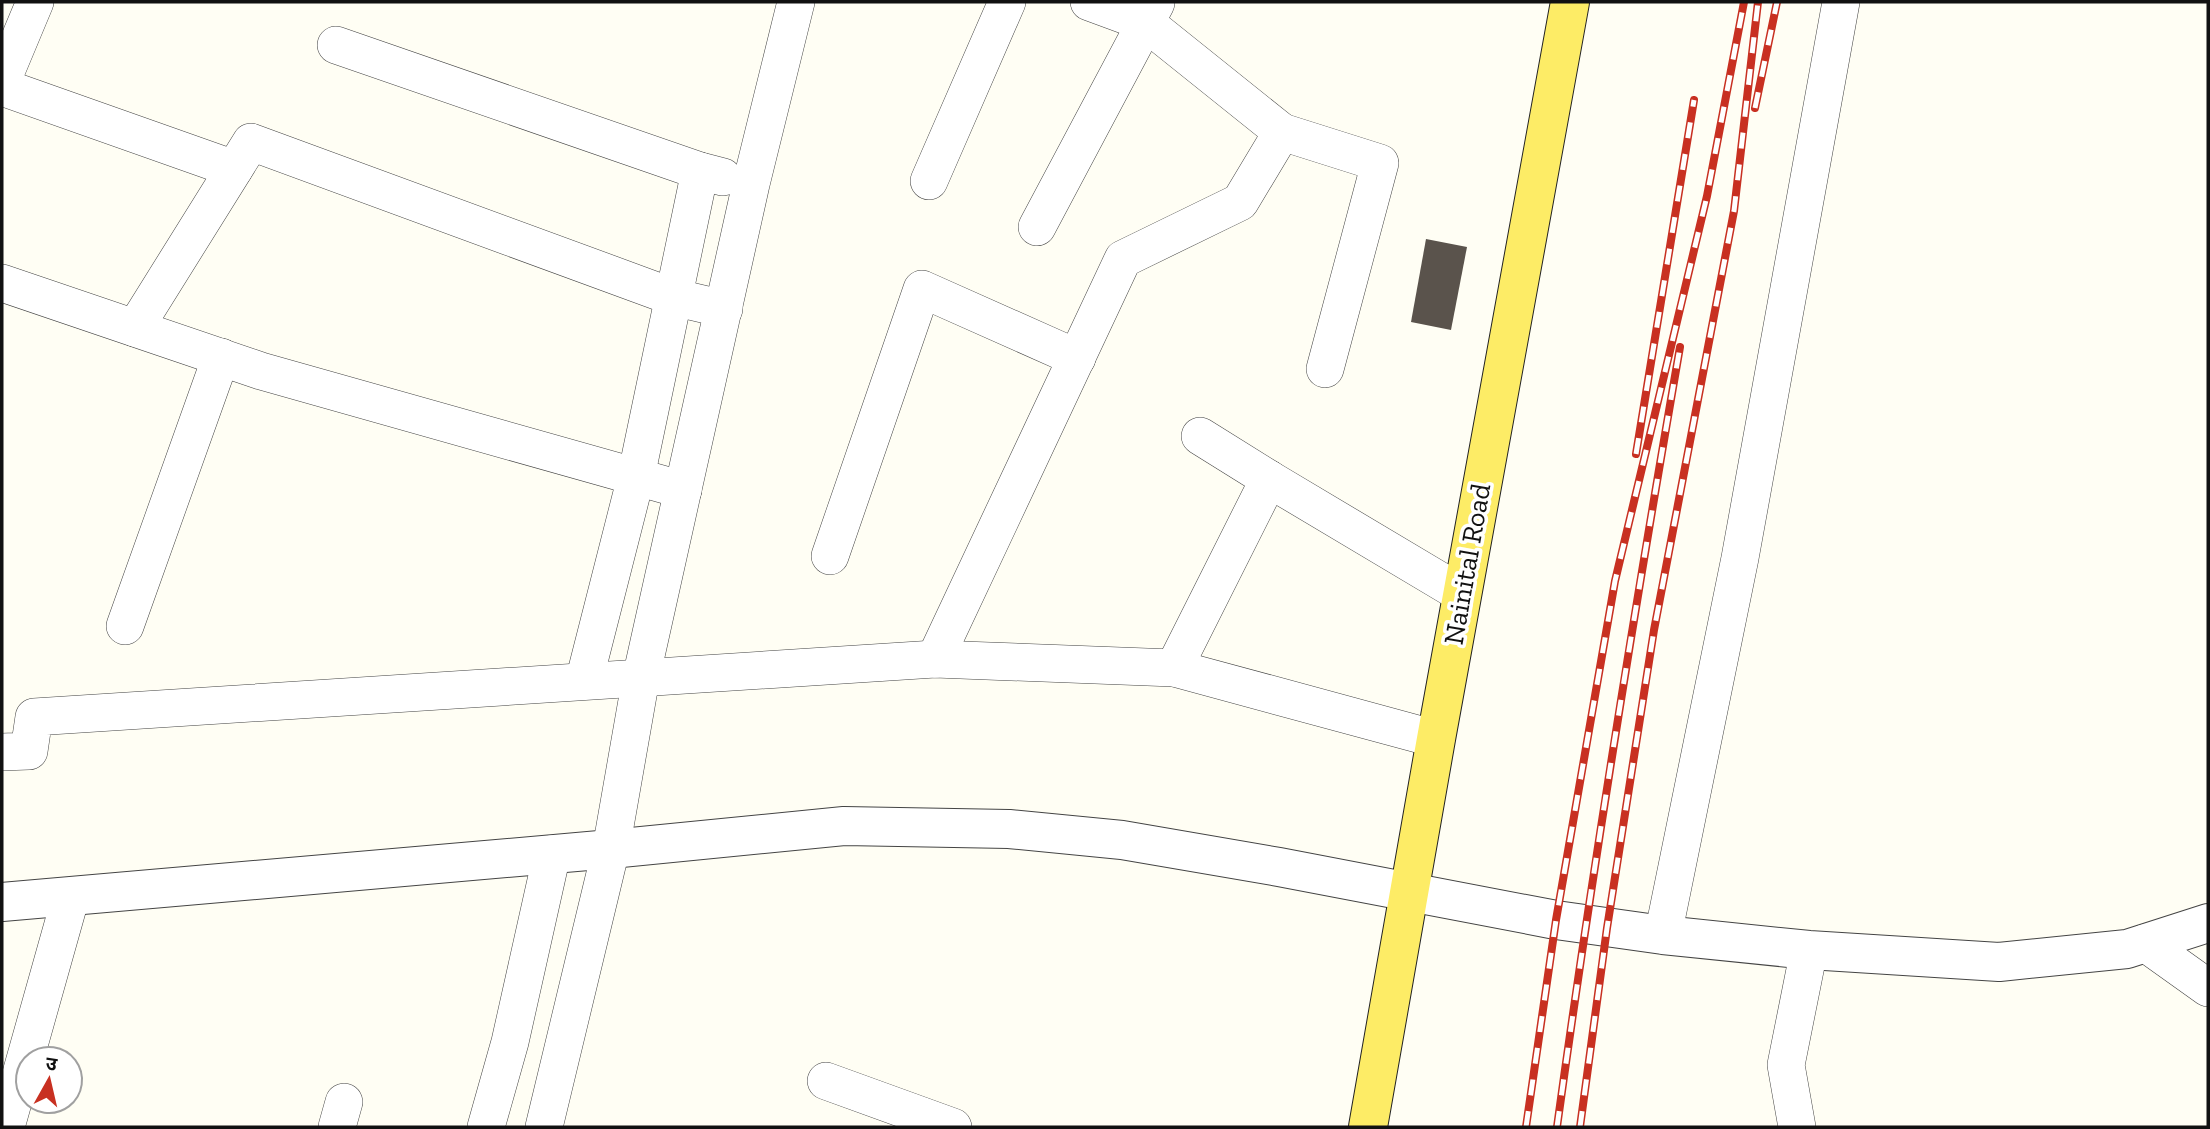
<svg xmlns="http://www.w3.org/2000/svg" width="2210" height="1129" font-family="'Zilla Slab','Noto Sans Devanagari',serif">
<style>
.building{fill:#5a534c}
.lines{fill:none;stroke-linecap:round;stroke-linejoin:round}
.minor-casing{stroke:#444;stroke-width:38}
.tertiary-casing{stroke:#444;stroke-width:40}
.primary-casing{stroke:#222;stroke-width:40}
.minor{stroke:#fff;stroke-width:37}
.tertiary{stroke:#fff;stroke-width:38}
.primary{stroke:#fdec66;stroke-width:38}
.rail-casing{stroke:#c83021;stroke-width:8}
.rail{stroke:#fff;stroke-width:5;stroke-dasharray:16;stroke-linecap:butt}
.labels{text-anchor:middle;dominant-baseline:central;stroke-width:7;stroke-linejoin:round;paint-order:stroke}
.street-label{font-size:28px;fill:#111;stroke:#fff}
</style>
<rect width="100%" height="100%" fill="#fffef4"/>
<path class="building" d="M 1426,239 L 1467,247 L 1451,330 L 1411,322 Z"/>
<g class="lines">
<defs>
<g id="minor">
<path d="M 336,45 L 700,171 L 723,177"/>
<path d="M 2,81 L 35,2"/>
<path d="M 2,87 L 234,169"/>
<path d="M 1282,132 L 1380,163 L 1325,369"/>
<path d="M 929,181 L 1007,2"/>
<path d="M 1037,227 L 1156,3"/>
<path d="M 2,283 L 261,371 L 683,490"/>
<path d="M 135,328 L 251,142 L 673,297 L 724,309"/>
<path d="M 1200,436 L 1269,479"/>
<path d="M 830,556 L 922,289 L 1077,358"/>
<path d="M 125,626 L 221,357"/>
<path d="M 935,659 L 1123,259 L 1240,202 L 1282,132 L 1146,23 L 1089,2"/>
<path d="M 1174,668 L 1269,479 L 1462,594"/>
<path d="M 584,681 L 636,477 L 700,171"/>
<path d="M 2,752 L 29,751 L 34,717 L 935,659 L 1174,668 L 1436,739"/>
<path d="M 1663,935 L 1740,558 L 1841,2"/>
<path d="M 2145,943 L 2208,988"/>
<path d="M 826,1081 L 953,1127"/>
<path d="M 6,1127 L 71,896"/>
<path d="M 337,1127 L 344,1102"/>
<path d="M 486,1127 L 510,1042 L 552,854"/>
<path d="M 544,1127 L 611,849 L 641,678 L 751,184 L 796,2"/>
<path d="M 1797,1127 L 1786,1065 L 1809,950"/>
</g>
<path id="tertiary" d="M 2,902 L 611,849 L 844,826 L 1009,829 L 1122,840 L 1279,867 L 1556,920 L 1663,935 L 1809,950 L 1999,962 L 2127,949 L 2208,923"/>
<path id="primary" d="M 1368,1127 L 1436,739 L 1570,2"/>
</defs>
<use href="#minor" class="minor-casing"/>
<use href="#tertiary" class="tertiary-casing"/>
<use href="#primary" class="primary-casing"/>
<use href="#minor" class="minor"/>
<use href="#tertiary" class="tertiary"/>
<use href="#primary" class="primary"/>
<defs>
<g id="rail">
<path d="M 1755,108 L 1777,2"/>
<path d="M 1636,454 L 1694,100"/>
<path d="M 1526,1127 L 1556,920 L 1615,581 L 1707,196 L 1744,2"/>
<path d="M 1557,1127 C 1593,866 1635,607 1680,347"/>
<path d="M 1580,1127 L 1607,928 L 1654,630 L 1734,211 L 1758,2"/>
</g>
</defs>
<use href="#rail" class="rail-casing"/>
<use href="#rail" class="rail"/>
</g>
<g class="labels">
<g class="street-label">
<text transform="translate(1467 564) rotate(-80)">Nainital Road</text>
</g>
</g>
<rect width="2210" height="1129" fill="none" stroke="#111111" stroke-width="7"/>
<g transform="translate(49 1080) rotate(8)"><circle r="33" fill="#ffffff" stroke="#a0a0a0" stroke-width="2"/>
<path d="M0-5L12 26L0 18L-12 26Z" fill="#c83021"/>
<text y="-10" font-size="19" font-weight="bold" text-anchor="middle" fill="#111111">उ</text>
</g>
</svg>
